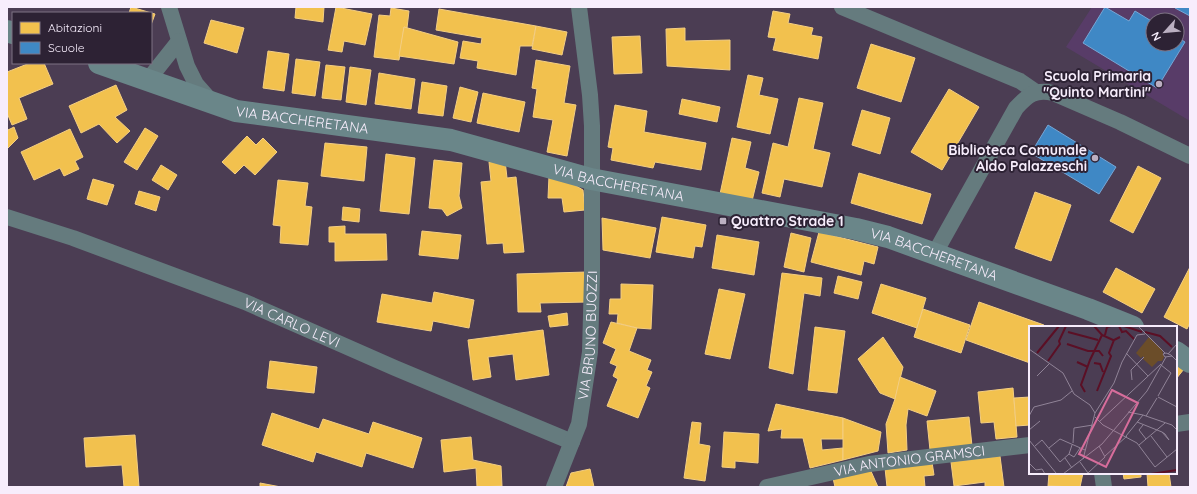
<svg xmlns="http://www.w3.org/2000/svg" width="1197" height="494" font-family="Quicksand,sans-serif">
<style>
.built{fill:#583c68;fill-rule:evenodd}
.homes{fill:#f2c14e;stroke:#f4ce82}
.schools{fill:#3f88c5;stroke:#76a6d6}
.lines{fill:none;stroke-linecap:round;stroke-linejoin:round}
.street{stroke:#657b7e;stroke-width:16}
.secondary{stroke:#6a8689;stroke-width:22}
.poi-dot{fill:#bbafc1;stroke:#2d2234;stroke-width:1.5}
.labels{text-anchor:middle;dominant-baseline:central;stroke-width:4;stroke-linejoin:round;paint-order:stroke}
.poi-label{font-size:14px;font-weight:bold;fill:#f7edfc;stroke:#2d2234;text-anchor:end}
.street-label{font-size:14px;fill:#f7edfc;stroke:#2d2234}
.inset-river{fill:none;stroke:#5b0f25;stroke-width:2}
.inset-road{fill:none;stroke:#908397;stroke-width:1}
.view{fill:#d76d9b;fill-opacity:0.15;stroke:#d76d9b;stroke-width:2}
.inset-edge{fill:none;stroke:#f7edfc;stroke-width:2}
</style>
<rect width="100%" height="100%" fill="#4b3d53"/>
<path class="built" d="M 1092,7 L 1190,7 L 1190,121 L 1066,47 ZM 1153,20 L 1177,20 L 1177,44 L 1153,44 Z"/>
<g class="homes">
<path d="M 131,7 L 155,14 L 151,25 L 151,13 L 129,13 Z"/>
<path d="M 296,7 L 324,7 L 323,22 L 295,18 Z"/>
<path d="M 336,7 L 372,14 L 365,45 L 344,41 L 342,52 L 328,50 Z"/>
<path d="M 391,8 L 409,11 L 407,28 L 404,27 L 399,60 L 374,57 L 379,15 L 390,16 Z"/>
<path d="M 439,9 L 536,26 L 532,46 L 520,46 L 516,75 L 477,68 L 478,61 L 460,58 L 463,41 L 481,44 L 482,38 L 436,30 Z"/>
<path d="M 773,11 L 790,14 L 788,23 L 813,28 L 811,35 L 822,37 L 818,59 L 773,50 L 776,38 L 768,37 Z"/>
<path d="M 211,20 L 244,28 L 237,53 L 204,43 Z"/>
<path d="M 536,26 L 567,32 L 562,55 L 532,49 Z"/>
<path d="M 404,27 L 458,42 L 454,64 L 399,56 Z"/>
<path d="M 685,28 L 685,41 L 730,40 L 730,70 L 667,66 L 666,29 Z"/>
<path d="M 640,36 L 642,73 L 614,74 L 612,37 Z"/>
<path d="M 871,44 L 915,58 L 901,102 L 857,88 Z"/>
<path d="M 268,51 L 289,54 L 284,91 L 263,88 Z"/>
<path d="M 296,59 L 320,62 L 315,96 L 292,93 Z"/>
<path d="M 536,60 L 570,66 L 564,103 L 576,105 L 567,156 L 547,152 L 553,120 L 533,117 L 537,89 L 532,88 Z"/>
<path d="M 30,63 L 44,63 L 53,84 L 19,98 L 27,119 L 12,125 L 7,113 L 7,72 Z"/>
<path d="M 326,65 L 345,67 L 341,100 L 322,98 Z"/>
<path d="M 350,67 L 371,70 L 366,105 L 346,102 Z"/>
<path d="M 379,73 L 415,79 L 411,109 L 375,104 Z"/>
<path d="M 748,75 L 763,78 L 759,95 L 778,99 L 770,134 L 737,127 Z"/>
<path d="M 422,82 L 447,86 L 443,116 L 418,113 Z"/>
<path d="M 116,85 L 127,110 L 115,117 L 130,131 L 117,143 L 99,124 L 81,133 L 69,106 Z"/>
<path d="M 460,87 L 478,92 L 471,122 L 453,118 Z"/>
<path d="M 949,89 L 979,107 L 942,170 L 911,152 Z"/>
<path d="M 483,93 L 525,102 L 519,132 L 477,123 Z"/>
<path d="M 799,98 L 823,103 L 813,149 L 830,153 L 822,187 L 784,179 L 780,197 L 762,193 L 773,143 L 788,147 Z"/>
<path d="M 682,99 L 720,107 L 717,122 L 679,114 Z"/>
<path d="M 615,105 L 647,111 L 644,132 L 706,143 L 701,170 L 655,162 L 653,168 L 611,160 L 613,148 L 608,147 Z"/>
<path d="M 862,110 L 890,118 L 880,154 L 852,145 Z"/>
<path d="M 7,127 L 8,130 L 14,127 L 18,138 L 7,149 Z"/>
<path d="M 145,128 L 158,136 L 137,170 L 124,162 Z"/>
<path d="M 70,129 L 83,157 L 75,161 L 79,169 L 64,176 L 60,168 L 34,180 L 21,152 Z"/>
<path d="M 247,136 L 256,145 L 263,138 L 277,152 L 255,175 L 244,165 L 235,174 L 222,162 Z"/>
<path d="M 732,138 L 751,142 L 745,168 L 759,172 L 752,201 L 720,194 Z"/>
<path d="M 325,143 L 367,147 L 364,181 L 321,176 Z"/>
<path d="M 386,154 L 415,158 L 409,214 L 380,211 Z"/>
<path d="M 434,160 L 462,163 L 459,196 L 462,208 L 447,216 L 442,209 L 429,208 Z"/>
<path d="M 505,160 L 507,178 L 516,177 L 524,252 L 504,253 L 503,243 L 487,244 L 481,182 L 491,181 L 489,162 Z"/>
<path d="M 161,165 L 177,175 L 168,190 L 152,180 Z"/>
<path d="M 1138,166 L 1161,178 L 1133,233 L 1110,221 Z"/>
<path d="M 859,173 L 931,194 L 922,224 L 851,203 Z"/>
<path d="M 549,176 L 573,184 L 583,190 L 585,210 L 564,212 L 562,198 L 548,198 Z"/>
<path d="M 93,179 L 114,185 L 107,205 L 87,199 Z"/>
<path d="M 278,180 L 308,183 L 305,206 L 312,207 L 308,245 L 280,243 L 281,226 L 273,225 Z"/>
<path d="M 139,191 L 160,197 L 156,211 L 135,204 Z"/>
<path d="M 1035,192 L 1071,205 L 1051,261 L 1015,248 Z"/>
<path d="M 343,207 L 360,209 L 359,222 L 342,220 Z"/>
<path d="M 662,217 L 706,225 L 702,247 L 695,246 L 693,258 L 656,252 Z"/>
<path d="M 602,218 L 656,228 L 650,258 L 603,250 Z"/>
<path d="M 345,226 L 345,234 L 386,234 L 387,260 L 335,261 L 335,242 L 329,242 L 329,227 Z"/>
<path d="M 422,231 L 461,235 L 458,259 L 419,255 Z"/>
<path d="M 819,232 L 878,247 L 874,264 L 864,261 L 861,275 L 811,262 Z"/>
<path d="M 791,233 L 811,238 L 804,272 L 784,267 Z"/>
<path d="M 717,235 L 759,242 L 754,275 L 712,268 Z"/>
<path d="M 1190,267 L 1190,323 L 1187,329 L 1164,317 Z"/>
<path d="M 1116,268 L 1155,289 L 1142,313 L 1103,292 Z"/>
<path d="M 587,272 L 588,302 L 540,303 L 541,312 L 518,312 L 517,274 Z"/>
<path d="M 782,273 L 822,278 L 820,296 L 804,293 L 793,374 L 769,368 Z"/>
<path d="M 838,276 L 862,282 L 858,299 L 834,293 Z"/>
<path d="M 621,284 L 653,285 L 651,329 L 637,328 L 617,323 L 618,314 L 609,314 L 610,299 L 621,299 Z"/>
<path d="M 881,284 L 926,298 L 917,328 L 872,313 Z"/>
<path d="M 719,289 L 745,294 L 730,359 L 705,354 Z"/>
<path d="M 434,292 L 474,300 L 469,328 L 433,321 L 431,331 L 377,322 L 382,294 L 432,303 Z"/>
<path d="M 979,302 L 1044,325 L 1043,327 L 1030,327 L 1030,363 L 966,340 Z"/>
<path d="M 923,309 L 970,325 L 961,353 L 914,337 Z"/>
<path d="M 567,313 L 568,325 L 550,327 L 548,316 Z"/>
<path d="M 611,322 L 637,328 L 629,351 L 651,360 L 647,370 L 652,372 L 646,386 L 650,388 L 638,418 L 607,406 L 618,379 L 613,376 L 617,366 L 610,363 L 616,349 L 603,343 Z"/>
<path d="M 815,327 L 845,331 L 837,393 L 808,390 Z"/>
<path d="M 543,330 L 549,375 L 516,380 L 513,354 L 488,357 L 491,377 L 473,380 L 468,340 Z"/>
<path d="M 883,337 L 903,367 L 895,399 L 880,393 L 858,359 Z"/>
<path d="M 270,361 L 317,367 L 314,393 L 267,388 Z"/>
<path d="M 1176,362 L 1184,369 L 1176,379 Z"/>
<path d="M 900,377 L 936,391 L 927,416 L 908,409 L 906,425 L 907,450 L 888,453 L 886,424 L 895,399 Z"/>
<path d="M 1013,388 L 1017,437 L 996,439 L 994,422 L 981,423 L 978,392 Z"/>
<path d="M 1030,397 L 1030,425 L 1016,426 L 1014,398 Z"/>
<path d="M 776,404 L 843,418 L 843,439 L 821,439 L 822,450 L 843,448 L 843,460 L 810,468 L 803,438 L 781,438 L 782,429 L 768,431 Z"/>
<path d="M 272,413 L 319,429 L 323,419 L 369,434 L 373,422 L 422,438 L 413,468 L 366,453 L 362,467 L 316,452 L 313,462 L 262,445 Z"/>
<path d="M 969,417 L 972,446 L 930,450 L 927,421 Z"/>
<path d="M 843,418 L 881,432 L 878,451 L 843,460 Z"/>
<path d="M 692,422 L 701,423 L 699,444 L 710,446 L 705,481 L 684,478 Z"/>
<path d="M 724,432 L 759,434 L 758,463 L 735,461 L 735,468 L 722,467 Z"/>
<path d="M 135,435 L 139,487 L 124,487 L 122,465 L 86,467 L 84,438 Z"/>
<path d="M 471,437 L 473,460 L 501,466 L 502,486 L 477,487 L 476,468 L 444,472 L 441,440 Z"/>
<path d="M 1000,456 L 1004,487 L 985,487 L 985,482 L 954,486 L 951,462 Z"/>
<path d="M 932,462 L 934,475 L 924,476 L 925,487 L 887,487 L 885,468 Z"/>
<path d="M 590,469 L 594,487 L 566,487 L 571,473 Z"/>
<path d="M 870,469 L 878,487 L 835,487 L 833,478 Z"/>
<path d="M 1049,473 L 1083,473 L 1080,487 L 1048,486 Z"/>
<path d="M 1123,473 L 1141,473 L 1141,477 L 1124,479 Z"/>
<path d="M 1147,473 L 1169,473 L 1171,487 L 1148,487 Z"/>
<path d="M 260,483 L 281,487 L 260,487 Z"/>
</g>
<g class="schools">
<path d="M 1105,7 L 1129,21 L 1135,11 L 1153,22 L 1153,44 L 1177,44 L 1177,37 L 1185,42 L 1157,88 L 1083,43 Z"/>
<path d="M 1175,7 L 1190,7 L 1190,16 L 1175,8 Z"/>
<path d="M 1048,125 L 1116,167 L 1099,194 L 1031,153 Z"/>
</g>
<g class="lines">
<g class="street">
<path d="M 169,7 L 187,66 L 196,84 L 211,101"/>
<path d="M 842,7 L 1020,81 L 1036,92"/>
<path d="M 148,80 L 179,41"/>
<path id="s1" d="M 7,217 L 73,238 L 245,302 L 395,368 L 572,442"/>
<path d="M 935,253 L 1016,108 C 1028,95 1035,89 1053,93 L 1120,122 L 1190,156"/>
<path d="M 1176,424 L 1190,422"/>
<path d="M 1102,473 L 1104,487"/>
<path id="s2" d="M 554,487 L 579,424 L 590,352 L 592,277 L 592,126 L 590,95 L 579,7"/>
<path id="s3" d="M 767,487 L 869,464 L 1030,445"/>
</g>
<g class="secondary">
<path d="M 7,31 L 13,33"/>
<path id="s4" d="M 99,63 L 236,111 L 451,140 L 591,179 L 856,229 L 888,237 L 1088,309 L 1133,327"/>
<path d="M 1176,352 L 1190,362"/>
</g>
</g>
<g class="poi-dot">
<circle cx="1159" cy="84" r="4"/>
<circle cx="1095" cy="158" r="4"/>
<rect x="719" y="217" width="8" height="8" rx="2"/>
</g>
<g class="labels">
<g class="poi-label">
<text x="1151" y="76">Scuola Primaria<tspan x="1151" dy="16">"Quinto Martini"</tspan></text>
<text x="1087" y="150">Biblioteca Comunale<tspan x="1087" dy="16">Aldo Palazzeschi</tspan></text>
<text x="731" y="221" text-anchor="start">Quattro Strade 1</text>
</g>
<g class="street-label">
<text stroke="none"><textPath href="#s4" startOffset="212">VIA BACCHERETANA</textPath></text>
<text stroke="none"><textPath href="#s4" startOffset="535">VIA BACCHERETANA</textPath></text>
<text stroke="none"><textPath href="#s4" startOffset="859">VIA BACCHERETANA</textPath></text>
<text stroke="none"><textPath href="#s1" startOffset="304">VIA CARLO LEVI</textPath></text>
<text stroke="none"><textPath href="#s2" startOffset="157">VIA BRUNO BUOZZI</textPath></text>
<text stroke="none"><textPath href="#s3" startOffset="145">VIA ANTONIO GRAMSCI</textPath></text>
</g>
</g>
<g transform="translate(1029 326)">
<rect width="148" height="148" fill="#4b3d53"/>
<path d="M 120,11 L 133,23 L 135,31 L 133,35 L 129,35 L 123,41 L 114,33 L 114,30 L 112,32 L 107,27 Z" fill="#6b4d29"/>
<path class="inset-river" d="M 65,0 L 73,9 L 84,14M 90,0 L 93,6 L 97,5 L 105,13M 95,0 L 113,6M 39,6 L 69,14M 116,6 L 131,10 L 143,21M 76,9 L 78,1 L 82,0M 38,18 L 59,25 L 70,25 L 74,30M 8,27 L 30,0M 19,35 L 31,18 L 30,15 L 37,0M 48,36 L 59,41M 65,37 L 71,38 L 74,46M 68,65 L 82,30 L 80,27 L 85,14 L 91,11M 56,66 L 52,59 L 61,34 L 73,9M 90,148 L 118,148M 122,148 L 148,144"/>
<path class="inset-road" d="M 109,0 L 136,27M 0,23 L 34,47 L 45,68 L 61,79 L 66,87 L 54,133M 97,27 L 119,50M 139,28 L 148,18M 143,30 L 136,31 L 134,28 L 137,27 L 142,29 L 148,35M 8,50 L 20,38M 103,54 L 102,44 L 115,31M 129,70 L 142,47 L 132,39M 129,71 L 148,81M 99,86 L 114,89M 66,87 L 85,57 L 93,36 L 108,9 L 116,8M 0,90 L 5,81 L 32,74 L 43,65M 117,90 L 128,72M 66,91 L 74,99 L 108,117 L 126,141 L 148,123M 70,96 L 132,38M 108,96 L 133,106 L 140,114 L 136,108 L 133,106M 114,99 L 110,104 L 117,113M 0,104 L 11,95M 97,110 L 114,89 L 143,99 L 148,104M 122,110 L 138,131M 0,114 L 27,147M 44,117 L 45,102 L 64,99M 110,119 L 136,97M 6,120 L 13,114 L 31,136 L 40,128 L 43,119M 20,122 L 31,113 L 56,124M 40,128 L 45,131 L 51,122M 76,130 L 98,110M 36,132 L 43,142M 51,136 L 59,147M 0,137 L 7,144 L 13,143 L 16,148M 59,147 L 76,131 L 70,120M 34,148 L 73,118 L 118,65 L 137,31"/>
<path class="view" d="M 83,64 L 109,77 L 77,141 L 50,128 Z"/>
<rect width="148" height="148" class="inset-edge"/>
</g>
<rect width="1197" height="494" fill="none" stroke="#f7edfc" stroke-width="16"/>
<rect x="12" y="12" width="140" height="52" fill="#2d2234" stroke="#7e7384"/>
<rect x="20" y="22" width="20" height="12" fill="#f2c14e" stroke="#7e7384"/>
<text x="48" y="32" font-size="12" fill="#f7edfc">Abitazioni</text>
<rect x="20" y="42" width="20" height="12" fill="#3f88c5" stroke="#7e7384"/>
<text x="48" y="52" font-size="12" fill="#f7edfc">Scuole</text>
<g transform="translate(1165 32) rotate(243)"><circle r="19" fill="#2d2234" stroke="#7e7384"/>
<path d="M0-3L7 15L0 10L-7 15Z" fill="#bbafc1"/>
<text y="-6" font-size="11" font-weight="bold" text-anchor="middle" fill="#f7edfc">N</text>
</g>
</svg>
